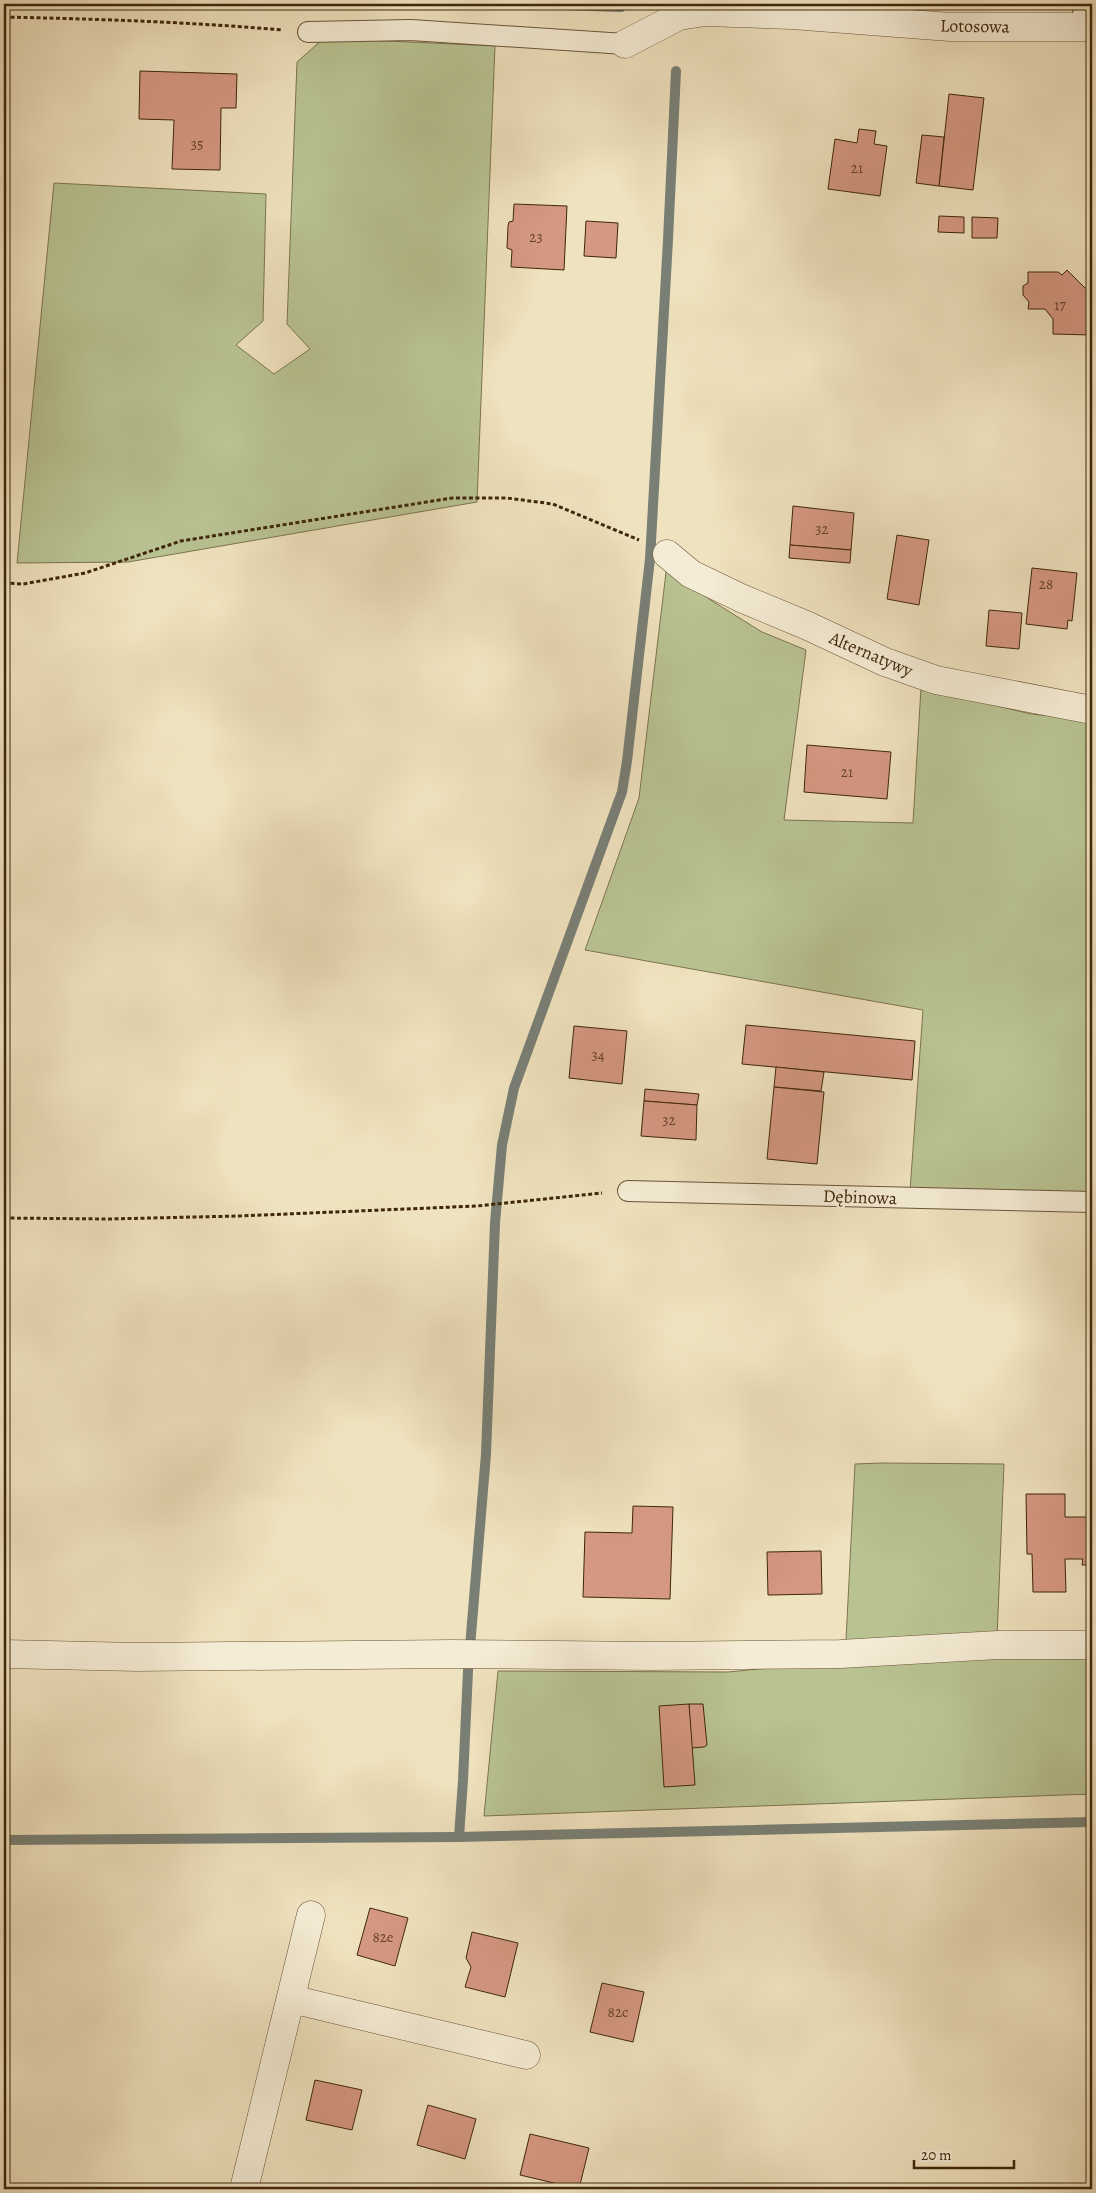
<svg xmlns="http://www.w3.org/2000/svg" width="1096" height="2193" font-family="Alegreya,serif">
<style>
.green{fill:#b9c392;stroke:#7c744e}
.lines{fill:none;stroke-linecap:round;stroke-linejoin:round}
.stream{stroke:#797f75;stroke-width:10}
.building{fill:#d59881;stroke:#3f260b}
.service-casing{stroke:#6b5538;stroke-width:22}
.minor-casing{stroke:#6b5538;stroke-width:29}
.path{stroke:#3f260b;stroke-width:3;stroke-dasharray:4 2.5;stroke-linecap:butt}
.service{stroke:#f5ecd5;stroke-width:20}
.minor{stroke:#f5ecd5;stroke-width:28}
.labels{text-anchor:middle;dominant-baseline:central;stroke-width:5;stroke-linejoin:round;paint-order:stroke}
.number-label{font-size:15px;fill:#644228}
.street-label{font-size:18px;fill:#3f260b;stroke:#f5ecd5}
</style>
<rect width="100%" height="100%" fill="#efe2be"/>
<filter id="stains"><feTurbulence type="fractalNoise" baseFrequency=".004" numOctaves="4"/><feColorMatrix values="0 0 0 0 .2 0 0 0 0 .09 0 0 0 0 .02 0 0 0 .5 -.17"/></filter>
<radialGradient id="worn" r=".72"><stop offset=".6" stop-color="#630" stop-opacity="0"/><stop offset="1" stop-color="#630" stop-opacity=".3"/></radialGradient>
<g class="green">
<path d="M 324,38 L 495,46 L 477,502 L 128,562 L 17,563 L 54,183 L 266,194 L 263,321 L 236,345 L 274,374 L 310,349 L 287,324 L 297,62 Z"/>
<path d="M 667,564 L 709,599 L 762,632 L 806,650 L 784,820 L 913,823 L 921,688 L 1031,714 L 1092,720 L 1092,1193 L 910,1191 L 923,1010 L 585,950 L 639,798 Z"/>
<path d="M 881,1463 L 1004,1464 L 997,1638 L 846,1640 L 855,1464 Z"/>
<path d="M 1092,1653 L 1092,1794 L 484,1816 L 498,1671 L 728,1672 L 852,1660 Z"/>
</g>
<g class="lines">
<g class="stream">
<path d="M 532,4 L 621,7"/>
<path d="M 459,1837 L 463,1780 L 468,1671 L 486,1454 L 495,1223 L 502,1145 L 514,1088 L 622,792 L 627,761 L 650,559 L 668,240 L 676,71"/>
<path d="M 4,1840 L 459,1837 L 1092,1822"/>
</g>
</g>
<g class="building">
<path d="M 140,71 L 237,74 L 236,108 L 221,108 L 220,170 L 172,169 L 174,120 L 139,119 Z"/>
<path d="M 949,94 L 984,98 L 973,190 L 939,186 Z"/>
<path d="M 859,129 L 876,131 L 874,144 L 887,146 L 880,196 L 828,189 L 835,139 L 857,143 Z"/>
<path d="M 922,135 L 944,137 L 939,186 L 916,183 Z"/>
<path d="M 514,204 L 567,206 L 564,270 L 511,267 L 512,250 L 507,248 L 508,226 L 509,222 L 513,221 Z"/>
<path d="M 939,216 L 964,217 L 964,233 L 938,232 Z"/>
<path d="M 972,217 L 998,218 L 997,238 L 972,238 Z"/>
<path d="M 586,221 L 618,223 L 616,258 L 584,256 Z"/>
<path d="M 1067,270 L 1085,288 L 1092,288 L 1091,335 L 1053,334 L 1053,319 L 1045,309 L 1028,309 L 1029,302 L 1023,295 L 1023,286 L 1028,283 L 1028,272 L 1058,272 L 1062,275 Z"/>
<path d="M 793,506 L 854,513 L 851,550 L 790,545 Z"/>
<path d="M 897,535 L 929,540 L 919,605 L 887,599 Z"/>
<path d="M 790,545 L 851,550 L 850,563 L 789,558 Z"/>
<path d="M 1032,568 L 1077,573 L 1072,621 L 1068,620 L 1067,629 L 1026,624 Z"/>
<path d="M 989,610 L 1022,613 L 1019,649 L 986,646 Z"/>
<path d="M 807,745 L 891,752 L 887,799 L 804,792 Z"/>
<path d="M 746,1025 L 915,1041 L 912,1080 L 742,1064 Z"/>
<path d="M 574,1026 L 627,1031 L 622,1084 L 569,1078 Z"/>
<path d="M 776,1067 L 824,1072 L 821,1091 L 774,1087 Z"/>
<path d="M 774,1087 L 824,1092 L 817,1164 L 767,1159 Z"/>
<path d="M 645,1089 L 699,1094 L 697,1105 L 644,1101 Z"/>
<path d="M 644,1101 L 697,1105 L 696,1140 L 641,1136 Z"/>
<path d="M 1026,1494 L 1065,1494 L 1065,1517 L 1092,1517 L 1092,1565 L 1082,1565 L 1083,1559 L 1065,1559 L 1066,1592 L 1033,1592 L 1032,1554 L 1027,1554 Z"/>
<path d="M 633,1506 L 673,1507 L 670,1599 L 583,1597 L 585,1532 L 632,1533 Z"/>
<path d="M 821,1551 L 822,1594 L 768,1595 L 767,1552 Z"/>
<path d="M 689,1704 L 703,1704 L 707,1745 L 704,1747 L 691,1748 Z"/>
<path d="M 689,1704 L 695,1785 L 664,1787 L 659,1706 Z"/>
<path d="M 370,1908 L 408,1918 L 395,1966 L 357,1955 Z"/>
<path d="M 472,1932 L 518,1943 L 505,1997 L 465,1987 L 471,1967 L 466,1958 Z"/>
<path d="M 602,1983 L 644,1992 L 633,2042 L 590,2032 Z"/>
<path d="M 315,2080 L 362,2090 L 352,2130 L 306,2120 Z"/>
<path d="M 428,2105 L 476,2119 L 465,2159 L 417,2145 Z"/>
<path d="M 530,2134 L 589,2148 L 579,2189 L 520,2175 Z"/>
</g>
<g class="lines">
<defs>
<g id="service">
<path d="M 1083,4 L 1084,27"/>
<path d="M 308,32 L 411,30 L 625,44"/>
<path d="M 628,1191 L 1092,1202"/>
</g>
<g id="minor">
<path d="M 625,44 L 679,16 L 705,12 L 792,15 L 950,27 L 1092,27"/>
<path d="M 667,554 L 691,574 L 741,598 L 808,626 L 885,662 L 936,680 L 1092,710"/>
<path d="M 4,1654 L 137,1657 L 452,1654 L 652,1656 L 840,1654 L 998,1645 L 1092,1645"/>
<path d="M 291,1999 L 526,2055"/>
<path d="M 244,2189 L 311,1915"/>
</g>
</defs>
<use href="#service" class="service-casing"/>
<use href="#minor" class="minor-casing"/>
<g class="path">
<path d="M 4,17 C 97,19 190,22 283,30"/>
<path d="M 4,583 L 23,584 L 85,573 L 181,541 L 452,498 L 507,498 L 553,504 L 639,540"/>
<path d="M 4,1218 L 108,1219 L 239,1216 L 477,1206 L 602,1193"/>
</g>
<use href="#service" class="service"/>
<use href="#minor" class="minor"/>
</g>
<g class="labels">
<g class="number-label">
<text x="197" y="144">35</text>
<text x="857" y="168">21</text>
<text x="536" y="237">23</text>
<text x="1060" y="305">17</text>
<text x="822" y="529">32</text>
<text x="1046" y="584">28</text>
<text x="847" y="772">21</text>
<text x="598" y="1055">34</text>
<text x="669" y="1120">32</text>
<text x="383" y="1937">82e</text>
<text x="618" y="2012">82c</text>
</g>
<g class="street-label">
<text transform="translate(975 26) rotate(1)">Lotosowa</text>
<text transform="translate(871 654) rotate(23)">Alternatywy</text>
<text transform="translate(860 1197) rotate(2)">Dębinowa</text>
</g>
</g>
<rect width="1096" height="2193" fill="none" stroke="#efe2be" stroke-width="20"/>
<rect x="5" y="5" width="1086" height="2183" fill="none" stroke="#3f260b" stroke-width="2.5"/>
<rect x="10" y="10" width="1076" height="2173" fill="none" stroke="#3f260b"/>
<path d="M914 2160v8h100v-8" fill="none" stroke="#3f260b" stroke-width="2.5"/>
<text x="921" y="2160" font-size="15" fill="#3f260b" stroke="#f5ecd5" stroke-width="4" paint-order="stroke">20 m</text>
<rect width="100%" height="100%" filter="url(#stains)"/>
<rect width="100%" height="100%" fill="url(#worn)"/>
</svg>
